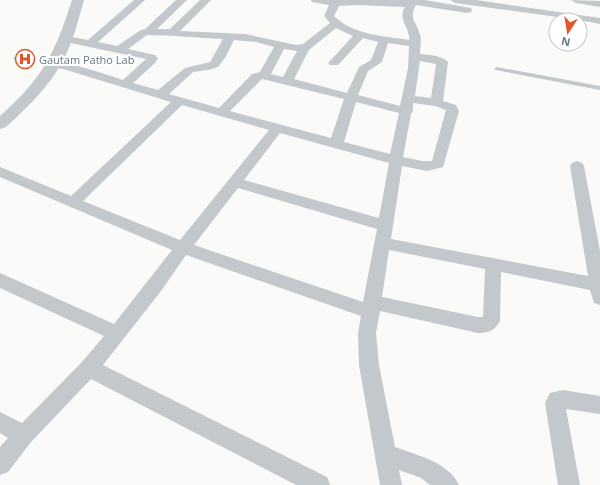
<svg xmlns="http://www.w3.org/2000/svg" width="600" height="485" font-family="'Open Sans',sans-serif">
<style>
.building{fill:#aab3b9;stroke:#dcdcda}
.lines{fill:none;stroke-linecap:round;stroke-linejoin:round}
.service{fill:#c3c8cc;fill-rule:evenodd}
.minor{fill:#c3c8cc;fill-rule:evenodd}
.tertiary{fill:#c3c8cc;fill-rule:evenodd}
.labels{text-anchor:middle;dominant-baseline:central;stroke-width:4;stroke-linejoin:round;paint-order:stroke}
.far-poi-label{font-size:11px;fill:#657683;stroke:#fff;text-anchor:start}
</style>
<rect width="100%" height="100%" fill="#fafaf8"/>
<path class="building" d="M 21,54 L 34,59 L 26,64 L 13,58 Z"/>
<g class="lines">
<path class="service" d="M 497,67 L 600,86 L 600,90 L 495,70 L 494,69 Z"/>
<g class="minor">
<path d="M 134,0 L 145,0 L 98,42 L 117,46 L 141,30 L 145,29 L 176,0 L 187,0 L 157,29 L 170,29 L 200,0 L 211,0 L 180,31 L 245,34 L 296,45 L 303,44 L 330,23 L 324,16 L 329,5 L 312,2 L 311,0 L 425,0 L 471,8 L 472,10 L 471,12 L 467,13 L 416,5 C 408,20 417,21 420,35 C 422,40 420,48 420,54 C 429,55 441,55 448,62 L 443,101 L 456,105 L 459,111 L 443,167 L 427,171 L 402,166 L 391,239 L 588,276 L 570,166 L 572,163 L 577,161 L 582,163 L 584,166 L 600,251 L 600,305 L 594,303 L 590,290 L 501,272 L 500,321 C 495,331 488,333 478,333 L 380,311 L 376,333 L 379,365 L 395,447 C 416,455 449,462 459,485 L 430,485 L 421,478 L 399,470 L 402,485 L 380,485 L 359,365 L 358,333 L 361,316 L 186,255 L 161,291 L 103,365 L 327,477 L 330,485 L 296,485 L 91,379 L 31,442 L 8,472 L 0,475 L 0,447 L 8,438 L 0,433 L 0,412 L 22,423 L 82,362 L 104,336 L 0,288 L 0,273 L 114,324 L 172,250 L 0,177 L 0,167 L 71,196 L 171,102 L 63,69 L 49,67 L 47,65 L 49,63 C 65,59 105,75 123,80 L 146,59 L 66,42 L 61,39 L 66,36 L 88,40 ZM 357,5 L 405,7 C 397,19 410,27 409,40 C 384,36 353,35 334,16 L 339,6 ZM 336,28 L 353,36 L 330,61 L 328,63 L 330,65 L 338,65 L 363,38 L 378,42 L 371,60 L 359,67 L 347,93 L 294,79 L 309,50 ZM 147,35 C 173,35 198,38 223,39 L 210,62 L 185,68 L 158,90 L 133,83 L 154,64 L 158,59 L 155,55 L 128,49 ZM 234,40 L 256,42 L 274,47 L 260,72 L 252,74 L 219,108 L 169,94 L 193,72 L 208,70 L 218,67 L 225,58 ZM 388,43 L 409,46 L 408,68 L 400,106 L 358,95 L 368,71 L 382,62 ZM 284,49 L 297,51 L 283,77 L 271,74 ZM 420,61 L 436,64 L 431,98 L 415,96 ZM 262,79 L 344,99 L 331,138 L 230,111 ZM 356,102 L 399,113 L 390,154 L 344,142 ZM 413,103 L 435,106 L 446,110 L 432,161 L 422,161 L 403,157 L 411,114 L 413,111 ZM 182,105 L 269,130 L 180,240 L 83,201 ZM 280,133 L 389,163 L 379,218 L 244,180 ZM 238,188 L 377,229 L 363,302 L 194,245 ZM 389,250 L 485,269 L 483,317 L 478,317 L 382,297 Z"/>
<path d="M 450,0 L 476,0 L 600,18 L 600,24 L 580,20 L 455,3 Z"/>
<path d="M 571,0 L 600,1 L 600,7 L 576,3 Z"/>
<path d="M 563,390 L 600,396 L 600,414 L 566,409 L 580,485 L 558,485 L 545,403 L 550,393 Z"/>
</g>
<path class="tertiary" d="M 72,0 L 84,0 C 79,17 75,34 68,50 C 55,81 30,105 6,127 L 0,129 L 0,116 C 43,78 55,53 72,0 Z"/>
</g>
<defs>
<symbol id="hospital-ring" viewBox="-11 -11 22 22"><circle r="9.5" fill="#fff" stroke="#e4572e" stroke-width="1.5"/><path d="M-5-5h3v3.5h4V-5h3V5h-3V1.5h-4V5h-3Z" fill="#e4572e"/></symbol>
</defs>
<g fill-rule="evenodd">
<use href="#hospital-ring" x="14" y="48" width="22" height="22"/>
</g>
<g class="labels">
<g class="far-poi-label">
<text x="39" y="59">Gautam Patho Lab</text>
</g>
</g>
<g transform="translate(568 32) rotate(192)"><circle r="19" fill="#ffffff" stroke="#c1c8cd"/>
<path d="M0-3L7 15L0 10L-7 15Z" fill="#e4572e"/>
<text y="-6" font-size="11" font-weight="bold" text-anchor="middle" fill="#657683">N</text>
</g>
</svg>
